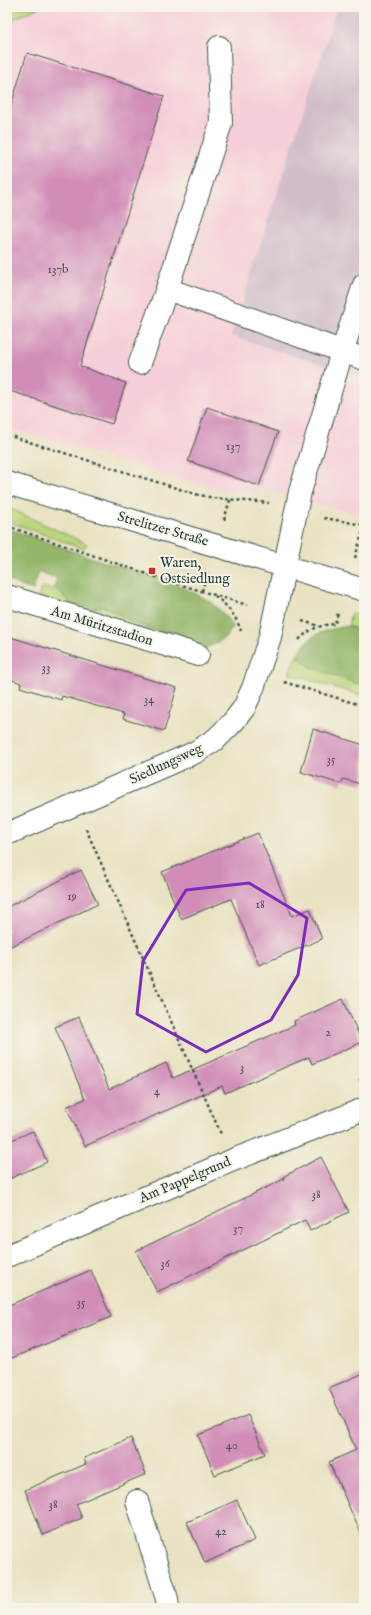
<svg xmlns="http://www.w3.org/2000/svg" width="371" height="1615" font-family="'IM FELL English',serif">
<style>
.built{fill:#f6cfd8}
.industrial{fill:#d1bdca}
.green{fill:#bbd57b;stroke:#6d8958}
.forest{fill:#94b66b;stroke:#5a7a50}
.building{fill:#d18db8}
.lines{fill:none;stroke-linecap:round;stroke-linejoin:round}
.minor-casing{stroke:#3d5649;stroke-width:24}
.major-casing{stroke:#3d5649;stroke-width:24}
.path{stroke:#3d5649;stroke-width:2.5;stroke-dasharray:3 3;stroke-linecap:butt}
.minor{stroke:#fff;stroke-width:22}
.major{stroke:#fff;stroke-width:22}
.marked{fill:none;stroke:#7b2cbf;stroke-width:3;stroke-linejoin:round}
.poi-dot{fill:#c8321e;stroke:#f7f3e8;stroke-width:1.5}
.labels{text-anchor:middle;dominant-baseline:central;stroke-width:4;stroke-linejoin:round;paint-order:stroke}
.number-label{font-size:12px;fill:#4c5155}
.street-label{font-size:14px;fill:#1f3d34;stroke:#f7f3e8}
.poi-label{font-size:14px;fill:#1f3d34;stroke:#f7f3e8;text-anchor:start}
</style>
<rect width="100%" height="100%" fill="#f7f3e8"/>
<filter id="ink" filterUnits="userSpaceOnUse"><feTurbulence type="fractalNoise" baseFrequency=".025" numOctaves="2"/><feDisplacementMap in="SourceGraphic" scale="8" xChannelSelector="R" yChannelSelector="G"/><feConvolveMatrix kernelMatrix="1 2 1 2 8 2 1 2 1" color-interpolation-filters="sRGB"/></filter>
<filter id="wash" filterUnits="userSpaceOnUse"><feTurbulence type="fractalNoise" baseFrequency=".012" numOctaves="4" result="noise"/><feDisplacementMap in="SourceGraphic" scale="16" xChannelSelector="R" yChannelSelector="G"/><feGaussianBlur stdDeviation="0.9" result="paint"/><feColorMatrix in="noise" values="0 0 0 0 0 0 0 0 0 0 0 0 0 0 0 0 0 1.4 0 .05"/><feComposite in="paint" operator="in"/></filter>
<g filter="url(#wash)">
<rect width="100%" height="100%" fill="#e9e3c3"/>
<path class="built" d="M 40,7 L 364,7 L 364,516 L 260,489 L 259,492 L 228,492 L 213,489 L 7,428 L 7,22 Z"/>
<path class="industrial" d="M 337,7 L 364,7 L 364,378 L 231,336 Z"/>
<g class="green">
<path d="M 7,7 L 40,7 L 7,22 Z"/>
<path d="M 7,507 L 87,544 L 84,549 L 7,521 Z"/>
<path d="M 42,587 L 53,590 L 54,587 L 71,604 L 86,610 L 103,606 L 135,623 L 180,638 L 188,644 L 38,597 Z"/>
<path d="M 351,613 L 364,617 L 364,631 L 348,626 Z"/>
<path d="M 297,655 L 310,667 L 362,684 L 364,686 L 364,696 L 289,674 L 292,665 Z"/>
</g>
<g class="forest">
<path d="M 12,530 C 44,541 76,553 108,563 C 137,572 174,581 200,596 C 214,603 225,614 233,627 C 226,639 217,643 204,649 L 188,644 L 180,638 L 135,623 L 103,606 L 86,610 L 71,604 L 54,587 L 57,578 L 39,572 L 33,590 L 18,585 L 7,579 L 7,535 Z"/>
<path d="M 348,626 L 364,631 L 364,686 L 310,667 L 297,655 C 312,632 322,631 348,626 Z"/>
</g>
<g id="blocks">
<g class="building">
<path d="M 27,53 L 164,96 L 80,366 L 126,383 L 112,424 L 7,390 L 7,119 Z"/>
<path d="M 207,407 L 278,432 L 259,486 L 188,461 Z"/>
<path d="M 7,636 L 177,688 L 164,731 L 123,719 L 124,714 L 62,696 L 61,700 L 20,687 L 21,683 L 7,678 Z"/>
<path d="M 313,729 L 364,745 L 364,785 L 343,779 L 341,784 L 301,772 Z"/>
<path d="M 258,833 L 292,916 L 310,909 L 322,939 L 259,965 L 231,899 L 181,919 L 162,872 Z"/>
<path d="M 81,870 L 98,904 L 7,948 L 7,907 Z"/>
<path d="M 343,999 L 362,1042 L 312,1064 L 309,1057 L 225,1093 L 222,1086 L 85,1146 L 66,1107 L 85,1099 L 55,1027 L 79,1017 L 109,1089 L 166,1063 L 173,1078 L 295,1025 L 294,1021 Z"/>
<path d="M 33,1131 L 47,1162 L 7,1180 L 7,1142 Z"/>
<path d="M 321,1157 L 349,1212 L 310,1231 L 305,1220 L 157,1292 L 136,1251 L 284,1179 L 283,1177 Z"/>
<path d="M 91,1270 L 111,1317 L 7,1360 L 7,1306 Z"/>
<path d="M 364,1373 L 364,1540 L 329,1462 L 356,1450 L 329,1388 Z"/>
<path d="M 248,1415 L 265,1454 L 215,1475 L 198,1435 Z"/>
<path d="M 131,1438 L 146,1474 L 76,1504 L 82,1518 L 43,1535 L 25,1490 L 86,1464 L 84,1458 Z"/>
<path d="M 237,1500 L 255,1540 L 205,1563 L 187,1522 Z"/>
</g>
</g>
</g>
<g filter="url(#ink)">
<use href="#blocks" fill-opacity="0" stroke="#3d5649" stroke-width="1"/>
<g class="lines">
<defs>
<g id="minor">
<path d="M 167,289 L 364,359"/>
<path d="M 140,363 L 167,289 L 221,123 L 219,47"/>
<path d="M 7,596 L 198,655"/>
<path d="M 7,834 L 196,752 L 216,739 L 233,722 L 244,708 L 253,688 L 270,637 L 300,492 L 342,352 L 364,285"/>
<path d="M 7,1256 L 233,1160 L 364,1109"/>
<path d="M 137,1501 L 167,1599 L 168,1608"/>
</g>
<path id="major" d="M 7,483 L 364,590"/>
</defs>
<use href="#minor" class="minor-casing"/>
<use href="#major" class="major-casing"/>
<g class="path">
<path d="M 7,435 L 195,494 L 214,498 L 269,503"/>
<path d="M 324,518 L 364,525"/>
<path d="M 224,520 L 230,500"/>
<path d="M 7,526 L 165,580 L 247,605"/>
<path d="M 355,558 L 364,527"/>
<path d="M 202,591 L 207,572"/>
<path d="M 215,596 C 228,606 236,616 241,631"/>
<path d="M 302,621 L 319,626"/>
<path d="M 299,640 C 309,629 320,625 335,624 L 338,612"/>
<path d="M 284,682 L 364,706"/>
<path d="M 86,829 L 221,1134"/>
<path d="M 359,1080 L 364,1078"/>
</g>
<use href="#minor" class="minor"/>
<use href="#major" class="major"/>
</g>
</g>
<path class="marked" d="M 249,883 L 307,918 L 298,975 L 271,1020 L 206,1052 L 137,1014 L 143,961 L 186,890 Z"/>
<rect class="poi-dot" x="148" y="567" width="8" height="8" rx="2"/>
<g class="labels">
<g class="number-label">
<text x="58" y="269">137b</text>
<text x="233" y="446">137</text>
<text x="46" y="667">33</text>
<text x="149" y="699">34</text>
<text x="331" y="759">35</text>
<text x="72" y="896">19</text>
<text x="260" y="904">18</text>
<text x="328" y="1032">2</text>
<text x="242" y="1067">3</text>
<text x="157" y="1091">4</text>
<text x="316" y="1194">38</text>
<text x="238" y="1228">37</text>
<text x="165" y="1263">36</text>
<text x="81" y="1302">35</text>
<text x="232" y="1445">40</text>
<text x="53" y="1504">38</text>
<text x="221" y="1531">42</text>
</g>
<g class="street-label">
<text transform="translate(163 529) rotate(16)">Strelitzer Straße</text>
<text transform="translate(102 626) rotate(17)">Am Müritzstadion</text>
<text transform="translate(166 764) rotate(-25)">Siedlungsweg</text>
<text transform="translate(185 1180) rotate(-23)">Am Pappelgrund</text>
</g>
<g class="poi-label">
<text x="160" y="563">Waren,<tspan x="160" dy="16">Ostsiedlung</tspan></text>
</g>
</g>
<rect width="371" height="1615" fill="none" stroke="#f7f3e8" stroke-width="24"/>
</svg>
